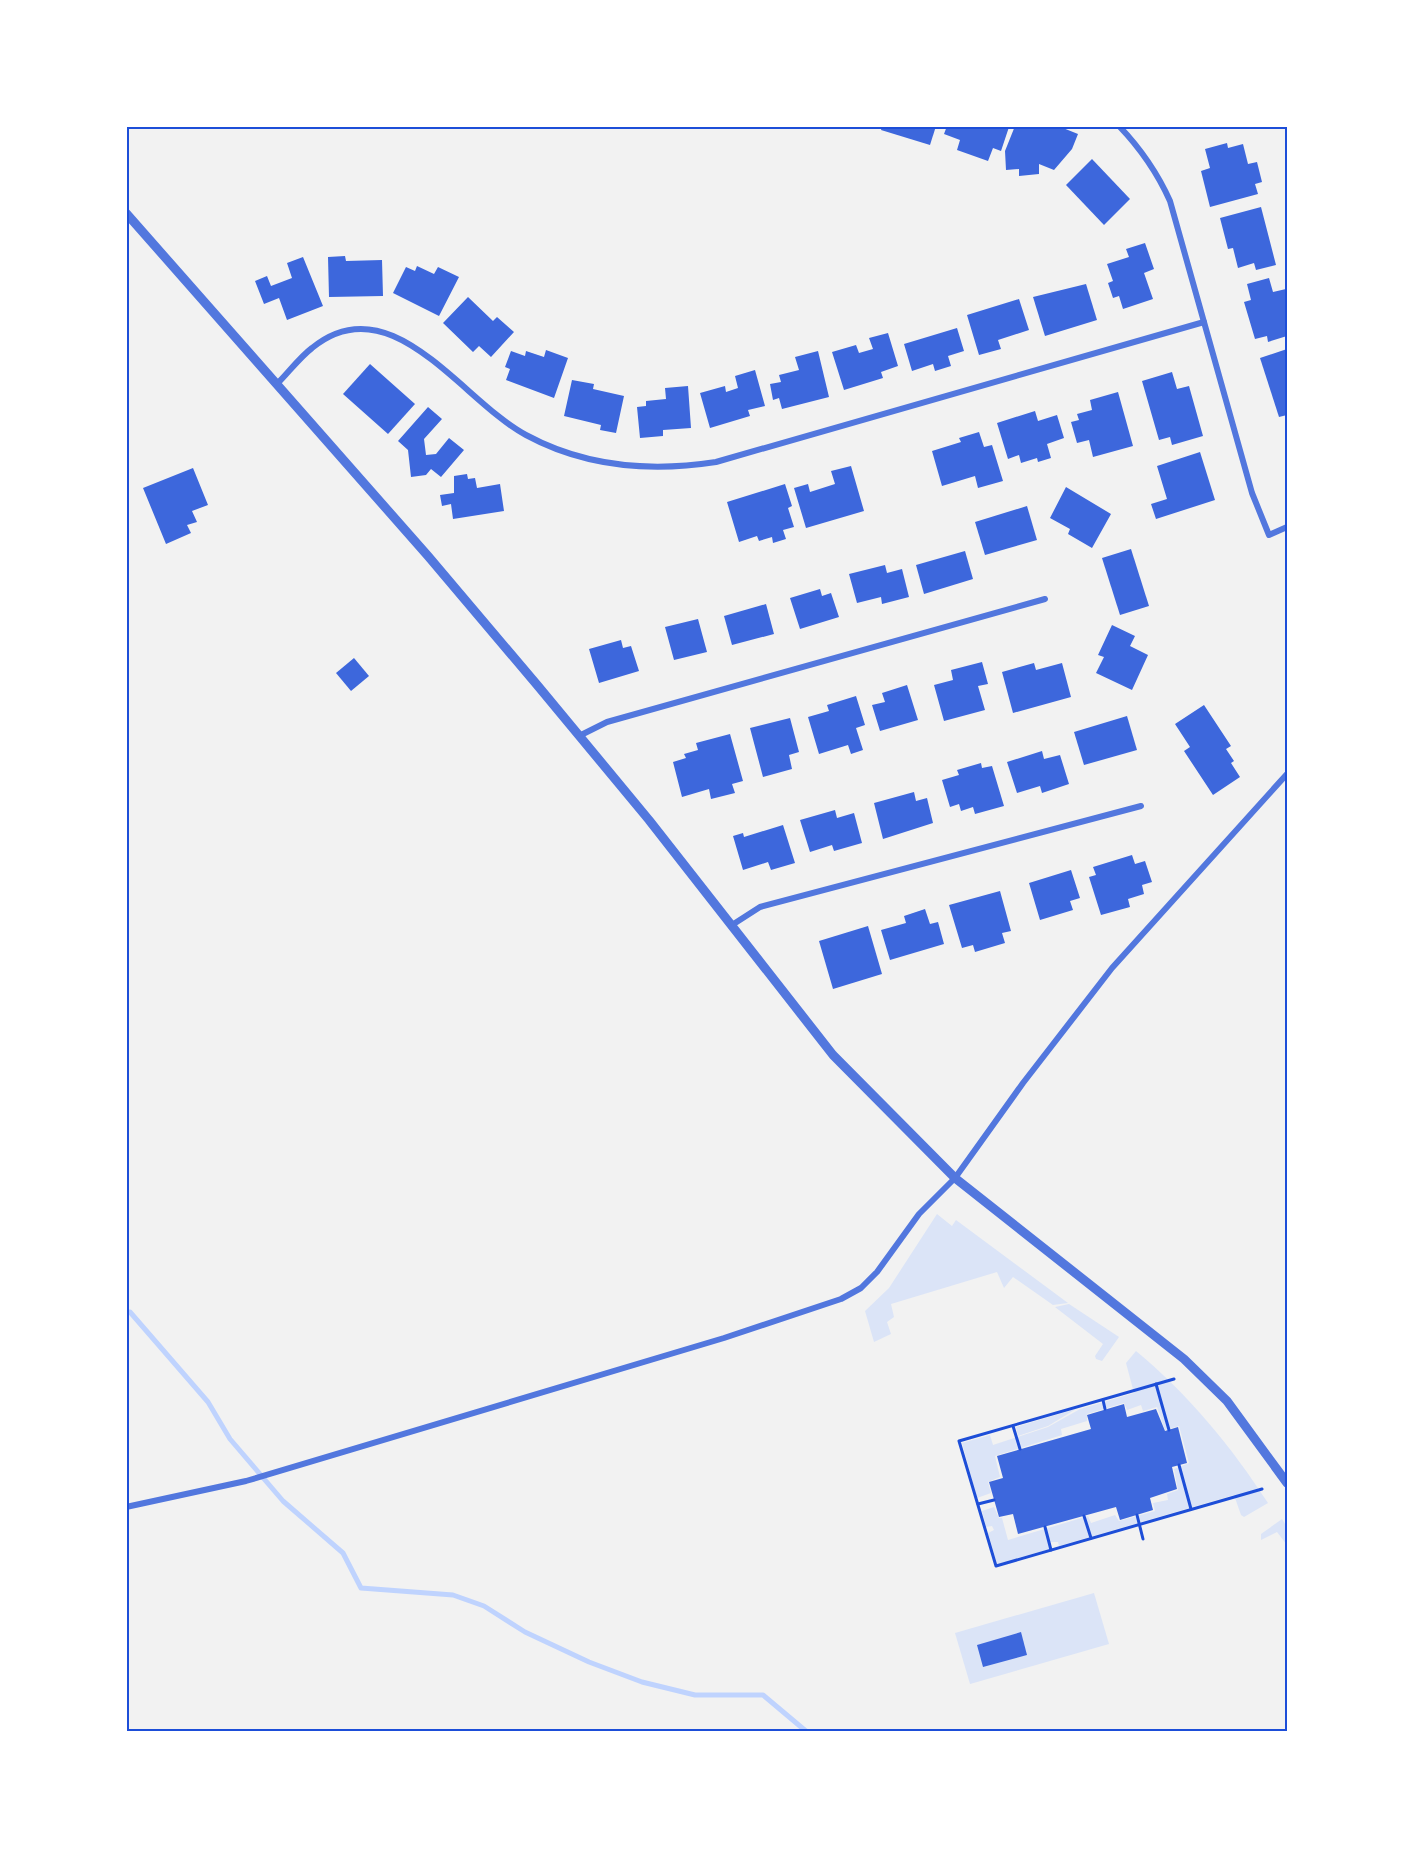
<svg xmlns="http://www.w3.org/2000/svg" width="1413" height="1858" font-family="'Open Sans',sans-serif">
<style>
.green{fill:#dbe4f7}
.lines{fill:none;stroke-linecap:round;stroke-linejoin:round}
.stream{stroke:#bfd3fe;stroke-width:5}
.building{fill:#3d67dc}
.path{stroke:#1d4ed8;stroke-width:3}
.minor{stroke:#5277de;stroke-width:6}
.tertiary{stroke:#5277de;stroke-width:9}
.neatline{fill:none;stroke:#1d4ed8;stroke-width:2}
</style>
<rect width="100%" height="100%" fill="#f2f2f2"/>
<g class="green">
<path d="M 937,1214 L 952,1226 L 956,1220 L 1068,1303 L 1053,1305 L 1013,1277 L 1004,1288 L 997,1272 L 891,1304 L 894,1317 L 887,1322 L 891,1334 L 874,1342 L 865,1311 L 889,1288 Z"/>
<path d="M 1069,1304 L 1119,1337 L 1102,1361 L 1096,1359 L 1095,1356 L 1103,1344 L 1055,1307 Z"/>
<path d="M 1136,1351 C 1189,1395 1231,1446 1268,1503 L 1244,1517 L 1241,1515 L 1234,1495 L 1059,1546 L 1058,1542 L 1049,1542 L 1050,1549 L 997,1564 L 988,1533 L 994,1530 L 992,1526 L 986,1527 L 982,1511 L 994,1507 L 999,1518 L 1002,1518 L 1008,1540 L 1088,1516 L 1091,1523 L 1115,1515 L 1119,1521 L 1155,1511 L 1153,1503 L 1168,1500 L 1167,1494 L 1178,1490 L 1174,1469 L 1189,1463 L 1179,1426 L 1165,1430 L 1157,1407 L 1143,1411 L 1141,1405 L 1127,1410 L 1124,1403 L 1087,1414 L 1087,1421 L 1061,1429 L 1062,1435 L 995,1456 L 1000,1477 L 988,1482 L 991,1493 L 977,1498 L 962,1443 L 990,1435 L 993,1445 L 1048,1427 L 1080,1409 L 1134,1393 L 1126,1363 Z"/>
<path d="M 1076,1409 L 1048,1426 L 1018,1436 L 1016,1427 Z"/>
<path d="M 1282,1519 L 1287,1527 L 1287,1545 L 1277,1532 L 1261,1540 L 1261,1534 Z"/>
<path d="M 1094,1593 L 1109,1644 L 970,1684 L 955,1633 Z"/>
</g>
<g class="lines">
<path class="stream" d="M 126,1313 L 130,1312 L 208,1402 L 230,1439 L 283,1501 L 343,1553 L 361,1588 L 453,1595 L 484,1606 L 525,1632 L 589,1662 L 642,1682 L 695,1695 L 763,1695 L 807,1732"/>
</g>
<g class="building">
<path d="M 882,126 L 936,126 L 930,145 L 881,130 Z"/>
<path d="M 947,126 L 1005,126 L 1009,127 L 1001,151 L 993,148 L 988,161 L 957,150 L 960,140 L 944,134 Z"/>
<path d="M 1015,126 L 1058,126 L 1078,134 L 1072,149 L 1054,170 L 1039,164 L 1039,174 L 1019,176 L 1019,169 L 1006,170 L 1005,151 Z"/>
<path d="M 1227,143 L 1228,148 L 1243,144 L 1248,164 L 1257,162 L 1262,182 L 1255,184 L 1258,194 L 1210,207 L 1201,171 L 1210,168 L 1205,149 Z"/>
<path d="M 1092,159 L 1130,199 L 1104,225 L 1066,185 Z"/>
<path d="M 1261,207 L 1276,265 L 1256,270 L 1254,263 L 1238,268 L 1233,248 L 1228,249 L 1220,218 Z"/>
<path d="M 1145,243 L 1154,269 L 1144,273 L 1153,299 L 1123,309 L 1119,296 L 1113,298 L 1108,283 L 1113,281 L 1107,264 L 1129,257 L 1126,249 Z"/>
<path d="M 345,256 L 346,261 L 382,260 L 383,296 L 329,297 L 328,257 Z"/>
<path d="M 303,257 L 323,306 L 287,320 L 279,298 L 264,304 L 255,281 L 267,276 L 271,286 L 292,278 L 287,263 Z"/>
<path d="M 417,266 L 434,274 L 438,267 L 459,277 L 439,316 L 393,293 L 406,267 L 415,271 Z"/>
<path d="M 1269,278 L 1273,292 L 1286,289 L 1287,336 L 1268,342 L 1267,336 L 1255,339 L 1244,302 L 1251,300 L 1247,284 Z"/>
<path d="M 1086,284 L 1097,320 L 1045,336 L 1033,297 Z"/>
<path d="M 468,297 L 493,321 L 497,317 L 514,332 L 491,357 L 479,346 L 473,352 L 443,323 Z"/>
<path d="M 1019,299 L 1029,330 L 998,340 L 1001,349 L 979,355 L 967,315 Z"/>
<path d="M 957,328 L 964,351 L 948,356 L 951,366 L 935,371 L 933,364 L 912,371 L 904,344 Z"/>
<path d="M 888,333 L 898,366 L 881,372 L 883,378 L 844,390 L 832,352 L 856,345 L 859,353 L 873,349 L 869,338 Z"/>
<path d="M 1287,349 L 1287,415 L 1279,417 L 1260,358 Z"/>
<path d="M 546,350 L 568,358 L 554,398 L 506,380 L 510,369 L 505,367 L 511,351 L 525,356 L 526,351 L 544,357 Z"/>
<path d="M 818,351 L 829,397 L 782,409 L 779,398 L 773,400 L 770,384 L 781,382 L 779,375 L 799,370 L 795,357 Z"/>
<path d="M 370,364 L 415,404 L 388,434 L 343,394 Z"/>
<path d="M 755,370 L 765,406 L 748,410 L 750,416 L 710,428 L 700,393 L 725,386 L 726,392 L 738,388 L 735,376 Z"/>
<path d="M 1172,372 L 1177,389 L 1189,386 L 1203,436 L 1172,445 L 1170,437 L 1159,440 L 1142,381 Z"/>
<path d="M 572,380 L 594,384 L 593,389 L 624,396 L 616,433 L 600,430 L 601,425 L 564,416 Z"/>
<path d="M 688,386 L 691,428 L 663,430 L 663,436 L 640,438 L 637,407 L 646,406 L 646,401 L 666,399 L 665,388 Z"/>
<path d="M 1118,392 L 1133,446 L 1093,457 L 1089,440 L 1077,443 L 1071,422 L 1079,420 L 1077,414 L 1092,410 L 1090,400 Z"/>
<path d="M 428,407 L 442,419 L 424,439 L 426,455 L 436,454 L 449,438 L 464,450 L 441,477 L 431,469 L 426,475 L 411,477 L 408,450 L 398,441 Z"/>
<path d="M 1035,411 L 1038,421 L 1057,415 L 1064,438 L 1047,444 L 1051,458 L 1038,462 L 1037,458 L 1021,463 L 1019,455 L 1008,459 L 997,423 Z"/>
<path d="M 979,432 L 984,447 L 992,445 L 1003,481 L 978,488 L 975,476 L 942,486 L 932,451 L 961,442 L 959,438 Z"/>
<path d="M 1200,452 L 1215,500 L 1156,519 L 1151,504 L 1167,499 L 1157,466 Z"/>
<path d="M 851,466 L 864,511 L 806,528 L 794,488 L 808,484 L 810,492 L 835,484 L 831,471 Z"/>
<path d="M 193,468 L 208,505 L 192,511 L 197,522 L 187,525 L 191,533 L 166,544 L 143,488 Z"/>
<path d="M 467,474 L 468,479 L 475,478 L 477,488 L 500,484 L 504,511 L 453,519 L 451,504 L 442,506 L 440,495 L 454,493 L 454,476 Z"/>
<path d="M 785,484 L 792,506 L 788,508 L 794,527 L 783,530 L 786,539 L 773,543 L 772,537 L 759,541 L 757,536 L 739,542 L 727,502 Z"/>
<path d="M 1066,487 L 1111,514 L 1092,548 L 1068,534 L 1070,529 L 1050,518 Z"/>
<path d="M 1027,506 L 1037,540 L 985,555 L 975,522 Z"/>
<path d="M 1131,549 L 1149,606 L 1120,615 L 1102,558 Z"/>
<path d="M 965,551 L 973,579 L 924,594 L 916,565 Z"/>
<path d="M 885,565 L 887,573 L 902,569 L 909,597 L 882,604 L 881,597 L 857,603 L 849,574 Z"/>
<path d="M 820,589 L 822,596 L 831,593 L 839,617 L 800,629 L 790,598 Z"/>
<path d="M 766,604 L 774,634 L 732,645 L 724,616 Z"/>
<path d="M 698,619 L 707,652 L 674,660 L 665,627 Z"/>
<path d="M 1112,625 L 1135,636 L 1130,646 L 1148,655 L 1132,690 L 1096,673 L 1104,657 L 1098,655 Z"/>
<path d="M 621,640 L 623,648 L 631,646 L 639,671 L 599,683 L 589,649 Z"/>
<path d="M 354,658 L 369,676 L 351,691 L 336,673 Z"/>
<path d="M 982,662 L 988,684 L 978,686 L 985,710 L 944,721 L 934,685 L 953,680 L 951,670 Z"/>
<path d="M 1034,663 L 1036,670 L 1062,663 L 1071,697 L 1013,713 L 1002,672 Z"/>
<path d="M 907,685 L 918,720 L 880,731 L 872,705 L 885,702 L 882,693 Z"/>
<path d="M 856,696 L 865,725 L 856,728 L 863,750 L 851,754 L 848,745 L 819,754 L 808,717 L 829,711 L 827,705 Z"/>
<path d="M 1204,705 L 1231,746 L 1226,749 L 1234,761 L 1231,763 L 1240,777 L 1213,795 L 1184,751 L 1190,747 L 1175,724 Z"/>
<path d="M 1127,716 L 1137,750 L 1084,765 L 1074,732 Z"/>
<path d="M 790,718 L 799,752 L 789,755 L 792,769 L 763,777 L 750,728 Z"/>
<path d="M 730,734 L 743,781 L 732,784 L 735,793 L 711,799 L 709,789 L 682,797 L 673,762 L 686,758 L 684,754 L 698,750 L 696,743 Z"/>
<path d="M 1042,751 L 1044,759 L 1060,755 L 1069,784 L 1042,793 L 1040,786 L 1017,793 L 1007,762 Z"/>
<path d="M 981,763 L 982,768 L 992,766 L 1004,806 L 975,814 L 973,807 L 961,811 L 959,804 L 950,807 L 942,780 L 959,775 L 957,770 Z"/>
<path d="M 914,792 L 916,801 L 927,798 L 933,823 L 883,839 L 874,803 Z"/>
<path d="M 835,810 L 837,818 L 854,813 L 862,843 L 834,851 L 832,845 L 810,852 L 800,820 Z"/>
<path d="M 783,825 L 795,863 L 771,870 L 768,862 L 743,870 L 733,836 L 743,833 L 744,837 Z"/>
<path d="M 1132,855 L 1135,864 L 1145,861 L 1152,882 L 1142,885 L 1144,894 L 1128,899 L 1130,907 L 1101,915 L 1089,877 L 1096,875 L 1093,867 Z"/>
<path d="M 1071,870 L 1080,898 L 1070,901 L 1073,910 L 1040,920 L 1029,883 Z"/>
<path d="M 1000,891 L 1011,931 L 1002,933 L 1005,943 L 975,952 L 973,945 L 962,948 L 949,905 Z"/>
<path d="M 925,909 L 930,924 L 938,922 L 944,944 L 890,960 L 881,930 L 906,923 L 904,916 Z"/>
<path d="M 868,926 L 882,974 L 833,989 L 819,941 Z"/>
<path d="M 1124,1404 L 1127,1417 L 1156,1409 L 1165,1431 L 1178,1427 L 1187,1463 L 1172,1467 L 1177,1489 L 1150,1498 L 1153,1510 L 1120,1520 L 1116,1507 L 1018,1534 L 1013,1514 L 999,1517 L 989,1482 L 1003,1478 L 997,1456 L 1091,1429 L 1087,1415 Z"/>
<path d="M 1021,1632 L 1027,1655 L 983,1667 L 977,1645 Z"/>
</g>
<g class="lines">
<g class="path">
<path d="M 1174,1379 L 959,1441 L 996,1566 L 1262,1489"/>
<path d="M 1156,1384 L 1169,1430"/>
<path d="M 1103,1400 L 1105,1409"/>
<path d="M 1013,1426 L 1020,1449"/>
<path d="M 1179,1465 L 1191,1509"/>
<path d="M 978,1504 L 994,1500"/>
<path d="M 1137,1515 L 1143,1539"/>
<path d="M 1084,1516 L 1091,1538"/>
<path d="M 1045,1527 L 1051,1550"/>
</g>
<g class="minor">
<path d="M 1119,126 C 1141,149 1157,172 1170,201 L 1252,493 L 1269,535 L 1287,527"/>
<path d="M 277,384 C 289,372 299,358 312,348 C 391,283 462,401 526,435 C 585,467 651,472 716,462 L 1204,322"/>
<path d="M 579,736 L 607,722 L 1045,599"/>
<path d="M 732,925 L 760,907 L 1141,806"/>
<path d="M 126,1507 L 246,1481 L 724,1338 L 841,1299 L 861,1288 L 877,1272 L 919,1214 L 955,1178 L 1023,1083 L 1112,968 L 1287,774"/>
</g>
<path class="tertiary" d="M 126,213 L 428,556 L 538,686 L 649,820 L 833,1055 L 955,1178 L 1184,1359 L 1227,1401 L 1287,1483"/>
</g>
<rect width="1413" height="1858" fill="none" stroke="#ffffff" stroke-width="255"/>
<rect x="128" y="128" width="1158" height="1602" class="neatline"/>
</svg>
